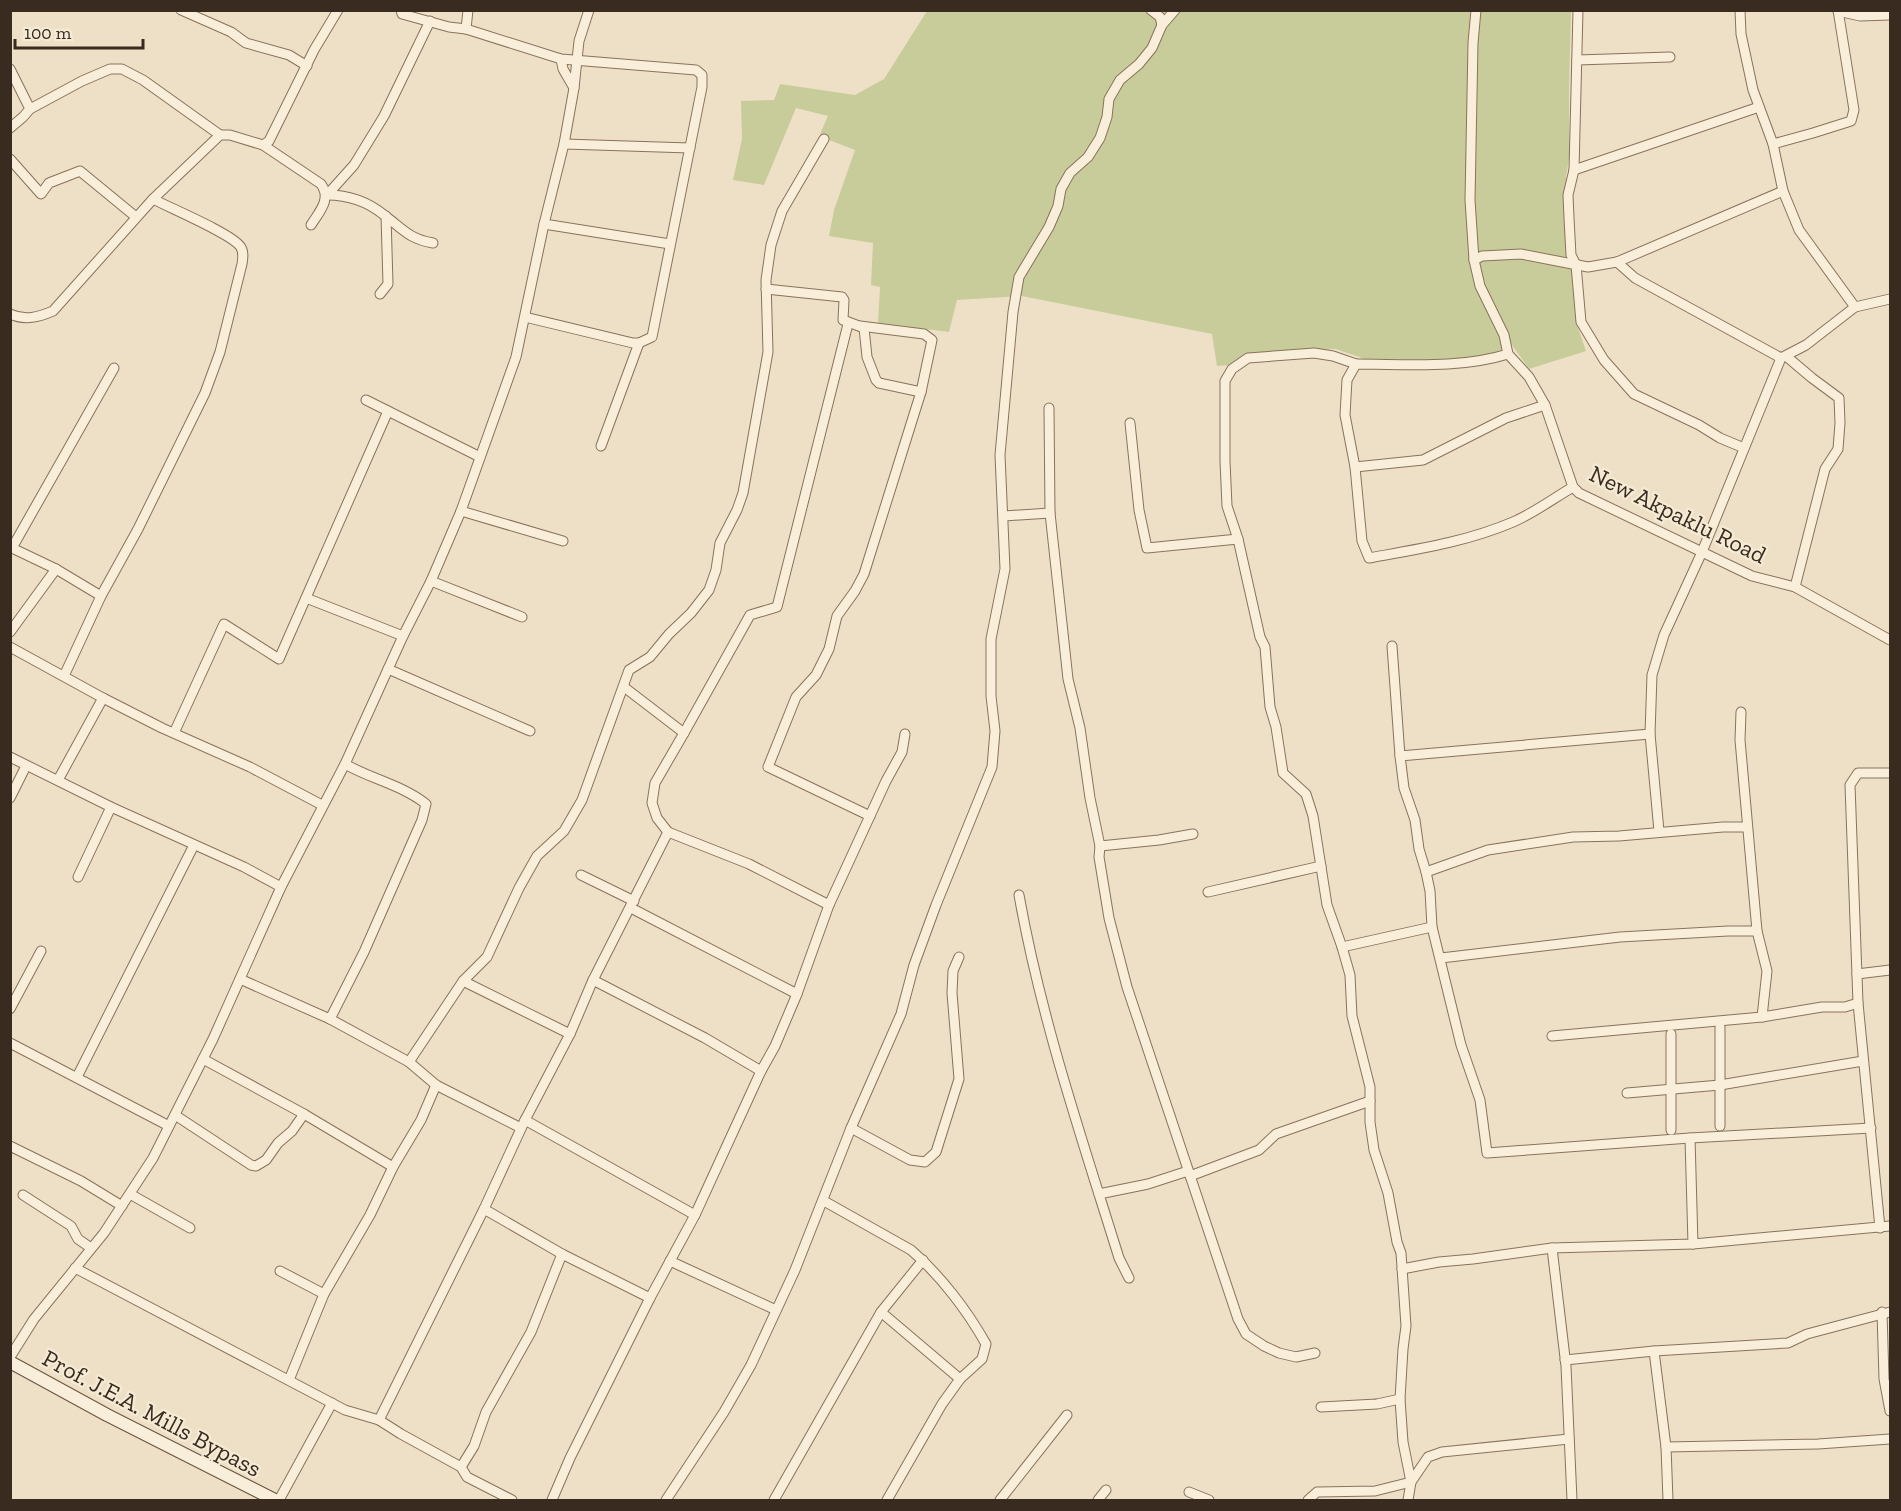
<svg xmlns="http://www.w3.org/2000/svg" width="1901" height="1511" font-family="'Zilla Slab',serif">
<style>
.green{fill:#c8cc9a}
.lines{fill:none;stroke-linecap:round;stroke-linejoin:round}
.street-casing{stroke:#89725c;stroke-width:11}
.secondary-casing{stroke:#6b533f;stroke-width:14}
.street{stroke:#f8eed9;stroke-width:9}
.secondary{stroke:#f8eed9;stroke-width:12}
.labels{text-anchor:middle;dominant-baseline:central;stroke-width:4.5;stroke-linejoin:round;paint-order:stroke}
.street-label{font-size:24px;fill:#392b1f;stroke:#f5ebd5}
</style>
<rect width="100%" height="100%" fill="#eee0c6"/>
<path class="green" d="M 927,11 L 1571,11 L 1569,89 L 1569,158 L 1566,177 L 1568,248 L 1572,268 L 1577,325 L 1586,351 L 1529,369 L 1512,345 L 1493,353 L 1450,360 L 1365,359 L 1336,349 L 1247,353 L 1232,365 L 1217,366 L 1212,334 L 1022,296 L 957,300 L 949,332 L 878,323 L 880,287 L 871,285 L 873,243 L 829,236 L 834,210 L 855,150 L 829,140 L 820,134 L 828,116 L 796,108 L 764,185 L 733,180 L 742,139 L 741,101 L 774,100 L 780,84 L 855,95 L 884,79 Z"/>
<g class="lines">
<defs>
<g id="street">
<path d="M 181,10 L 231,32 L 246,43 L 289,55 L 307,66"/>
<path d="M 401,10 L 402,14 L 449,27 L 466,29 L 561,59 L 696,70 L 702,75 L 702,87 L 652,337 L 639,343 L 633,343 L 525,317"/>
<path d="M 1151,10 L 1160,17 L 1162,25"/>
<path d="M 1476,10 L 1473,43 L 1470,200 L 1474,260 L 1480,286 L 1504,335 L 1508,354 L 1529,377 L 1545,405 L 1573,487 L 1579,493 L 1752,576 L 1795,587 L 1890,640"/>
<path d="M 1578,10 L 1574,170 L 1568,195 L 1569,218 L 1571,255 L 1576,265 L 1581,322 L 1604,360 L 1634,394 L 1699,425 L 1720,438 L 1744,448"/>
<path d="M 1740,10 L 1741,34 L 1753,90 L 1773,144 L 1783,191 L 1799,230 L 1855,307"/>
<path d="M 1838,11 L 1860,16 L 1890,15"/>
<path d="M 466,29 L 468,10"/>
<path d="M 561,59 L 563,69 L 574,88"/>
<path d="M 1577,60 L 1670,57"/>
<path d="M 10,69 L 30,109 L 23,117 L 10,128"/>
<path d="M 30,109 L 82,81 L 110,69 L 122,69 L 143,80 L 220,135"/>
<path d="M 564,144 L 690,148"/>
<path d="M 1773,144 L 1813,133 L 1851,121 L 1854,110 L 1838,10"/>
<path d="M 263,145 L 321,184 C 332,199 319,212 311,225"/>
<path d="M 10,159 L 41,194 L 49,183 L 80,171 L 136,217"/>
<path d="M 1574,170 L 1759,107"/>
<path d="M 327,195 L 354,165 L 384,116 L 430,21"/>
<path d="M 327,195 C 349,195 367,201 384,215 C 403,229 409,239 433,243"/>
<path d="M 544,224 L 670,244"/>
<path d="M 1474,260 L 1482,256 L 1521,254 L 1588,267 L 1617,262 L 1635,278 L 1781,358"/>
<path d="M 1617,262 L 1783,191"/>
<path d="M 766,289 L 842,297 L 844,300 L 843,320 L 864,328 L 867,357 L 876,380 L 879,383 L 921,392"/>
<path d="M 380,294 L 388,284 L 386,216"/>
<path d="M 10,314 C 25,321 39,317 53,311 L 153,199 L 220,135 L 230,135 L 263,145 L 269,141 L 314,50 L 338,10"/>
<path d="M 860,326 L 924,334 L 932,340 L 921,392 L 864,574 L 855,591 L 837,616 L 829,649 L 816,675 L 796,697 L 768,767 L 870,816"/>
<path d="M 1508,354 C 1460,369 1406,364 1356,364 L 1347,380 L 1345,415 L 1355,467 L 1362,541 L 1369,558 C 1419,549 1466,542 1513,522 C 1534,513 1554,498 1573,487"/>
<path d="M 1786,356 L 1812,378 L 1839,398 L 1840,423 L 1838,449 L 1825,469 L 1795,587"/>
<path d="M 1356,364 L 1333,356 L 1314,353 L 1248,358 L 1232,369 L 1225,381 L 1225,461 L 1227,506 L 1238,539 L 1260,637 L 1265,647 L 1270,707 L 1276,727 L 1283,773 L 1306,794 L 1313,816 L 1327,905 L 1342,947 L 1350,975 L 1352,1016 L 1370,1087 L 1370,1122 L 1374,1150 L 1388,1193 L 1397,1242 L 1401,1253 L 1406,1326 L 1403,1349 L 1400,1399 L 1403,1442 L 1411,1482 L 1408,1500"/>
<path d="M 366,400 L 480,457"/>
<path d="M 1049,408 L 1050,513 L 1068,679 L 1080,728 L 1090,798 L 1100,846 L 1099,857 L 1109,918 L 1127,987 L 1238,1319 L 1246,1334 L 1264,1346 L 1279,1353 L 1296,1357 L 1315,1353"/>
<path d="M 1130,423 L 1139,510 L 1147,548 L 1238,539"/>
<path d="M 601,446 L 639,343"/>
<path d="M 1355,467 L 1423,460 L 1506,418 L 1545,405"/>
<path d="M 461,511 L 563,541"/>
<path d="M 1004,516 L 1050,513"/>
<path d="M 431,581 L 522,617"/>
<path d="M 101,596 L 56,569 L 12,548 L 114,368"/>
<path d="M 306,598 L 403,636"/>
<path d="M 10,632 L 56,569"/>
<path d="M 1392,646 L 1400,756 L 1404,788 L 1415,820 L 1419,849 L 1426,872 L 1430,891 L 1432,927 L 1461,1045 L 1480,1100 L 1487,1153 L 1690,1138 L 1871,1128"/>
<path d="M 10,647 L 103,698 L 162,728 L 250,767 L 322,805"/>
<path d="M 388,669 L 530,731"/>
<path d="M 64,676 L 101,596 L 138,529 L 205,393 L 220,352 L 242,264 C 243,258 244,251 240,246 C 230,233 170,208 153,199"/>
<path d="M 624,687 L 684,733"/>
<path d="M 1741,712 L 1740,740 L 1757,931 L 1767,971 L 1762,1017"/>
<path d="M 174,733 L 224,624 L 279,659 L 388,411"/>
<path d="M 1400,756 L 1650,734"/>
<path d="M 10,757 L 111,807 L 244,867 L 281,887"/>
<path d="M 58,780 L 103,698"/>
<path d="M 10,798 L 26,766"/>
<path d="M 1659,831 L 1650,734 L 1652,675 L 1664,635 L 1702,552 L 1781,358 L 1806,345 L 1855,307 L 1890,299"/>
<path d="M 1100,846 L 1159,840 L 1193,834"/>
<path d="M 1426,872 L 1488,850 L 1573,837 L 1619,836 L 1723,827 L 1747,827"/>
<path d="M 581,875 L 634,901"/>
<path d="M 78,877 L 111,807"/>
<path d="M 1208,892 L 1321,866"/>
<path d="M 1019,895 C 1041,1019 1082,1139 1119,1258 L 1129,1278"/>
<path d="M 829,905 L 749,864 L 668,832 L 657,818 L 652,803 L 655,783 L 684,733 L 750,615 L 777,607 L 848,324"/>
<path d="M 631,908 L 797,994"/>
<path d="M 1342,947 L 1432,927"/>
<path d="M 1441,958 L 1620,937 L 1728,931 L 1757,931"/>
<path d="M 1857,974 L 1890,970"/>
<path d="M 240,979 L 330,1019 L 409,1062 L 436,1085 L 521,1128"/>
<path d="M 593,980 L 705,1038 L 761,1071"/>
<path d="M 463,981 L 570,1034"/>
<path d="M 10,1009 L 41,951"/>
<path d="M 330,1019 L 364,952 L 422,820 L 426,804 C 402,785 371,779 345,764"/>
<path d="M 1671,1034 L 1671,1130"/>
<path d="M 1552,1036 L 1762,1017 L 1822,1007 L 1845,1007 L 1858,1003"/>
<path d="M 10,1043 L 169,1126"/>
<path d="M 203,1059 L 304,1114 L 393,1167"/>
<path d="M 409,1062 L 463,981 L 487,957 L 519,888 L 537,856 L 564,831 L 582,800 L 629,670 L 650,657 L 669,634 L 691,613 L 709,590 L 716,570 L 720,543 L 737,510 L 743,493 L 768,352 L 766,280 L 771,245 L 782,211 L 824,139"/>
<path d="M 77,1077 L 194,845"/>
<path d="M 1627,1093 L 1720,1085 L 1863,1061"/>
<path d="M 175,1115 L 251,1165 L 256,1166 L 266,1160 L 278,1143 L 292,1131 L 304,1114"/>
<path d="M 525,1120 L 570,1034 L 593,980 L 668,832"/>
<path d="M 1720,1126 L 1720,1027"/>
<path d="M 851,1128 L 910,1160 L 925,1162 L 936,1152 L 959,1079 L 952,993 L 953,971 L 959,957"/>
<path d="M 1690,1138 L 1693,1244"/>
<path d="M 10,1146 L 81,1181 L 122,1206"/>
<path d="M 1190,1176 L 1259,1150 L 1276,1134 L 1370,1101"/>
<path d="M 130,1194 L 190,1228"/>
<path d="M 1099,1194 L 1148,1184 L 1188,1171"/>
<path d="M 23,1195 L 71,1226 L 78,1239 L 91,1248"/>
<path d="M 824,1201 L 911,1250 C 940,1275 967,1310 986,1344 L 982,1359 L 960,1379"/>
<path d="M 484,1209 L 562,1254 L 650,1298"/>
<path d="M 1880,1228 L 1858,1003 L 1850,785 L 1858,773 L 1890,773"/>
<path d="M 1552,1248 L 1566,1366 L 1572,1500"/>
<path d="M 670,1261 L 776,1310"/>
<path d="M 75,1268 L 345,1410 L 379,1420 L 401,1434 L 461,1467 L 467,1477 L 512,1500"/>
<path d="M 1402,1269 L 1439,1262 L 1473,1259 L 1552,1248 L 1693,1244 L 1890,1226"/>
<path d="M 280,1271 L 324,1294"/>
<path d="M 1882,1312 L 1884,1379 L 1890,1411"/>
<path d="M 1651,1352 L 1654,1351 L 1666,1447 L 1668,1500"/>
<path d="M 10,1357 L 34,1319 L 104,1233 L 153,1158 L 213,1039 L 281,887 L 345,764 L 403,636 L 431,581 L 461,511 L 516,357 L 544,224 L 564,144 L 574,88 L 579,41 L 589,10"/>
<path d="M 1565,1360 L 1654,1351 L 1788,1343 L 1807,1334 L 1890,1312"/>
<path d="M 289,1380 L 324,1294 L 370,1215 L 393,1167 L 421,1120 L 436,1085"/>
<path d="M 1321,1407 L 1377,1404 L 1400,1399"/>
<path d="M 379,1420 L 484,1209 L 525,1120 L 695,1215"/>
<path d="M 1666,1447 L 1818,1444 L 1890,1439"/>
<path d="M 461,1467 L 474,1446 L 486,1412 L 531,1332 L 562,1254"/>
<path d="M 1189,1492 L 1209,1500"/>
<path d="M 279,1500 L 332,1403"/>
<path d="M 552,1500 L 570,1458 L 650,1298 L 695,1215 L 761,1071 L 775,1046 L 797,994 L 829,905 L 886,781 L 902,752 L 905,734"/>
<path d="M 666,1500 L 724,1412 L 751,1365 L 795,1270 L 851,1128 L 901,1014 L 914,965 L 936,905 L 992,767 L 995,731 L 991,696 L 991,639 L 1005,569 L 1000,455 L 1013,312 L 1019,277 L 1049,227 L 1058,206 L 1061,189 L 1070,173 L 1088,157 L 1100,138 L 1107,117 L 1109,99 L 1120,80 L 1139,64 L 1152,48 L 1162,25 L 1175,10"/>
<path d="M 774,1500 L 881,1312"/>
<path d="M 887,1500 L 942,1404 L 960,1379 L 881,1312 L 923,1260"/>
<path d="M 1000,1500 L 1067,1415"/>
<path d="M 1098,1500 L 1106,1490"/>
<path d="M 1308,1500 L 1317,1492 L 1375,1491 L 1411,1482 L 1428,1457 L 1442,1452 L 1569,1439"/>
</g>
<path id="secondary" d="M 10,1362 L 107,1415 L 275,1500"/>
</defs>
<use href="#street" class="street-casing"/>
<use href="#secondary" class="secondary-casing"/>
<use href="#street" class="street"/>
<use href="#secondary" class="secondary"/>
</g>
<g class="labels">
<g class="street-label">
<text transform="translate(1678 514) rotate(26)">New Akpaklu Road</text>
<text transform="translate(152 1413) rotate(28)">Prof. J.E.A. Mills Bypass</text>
</g>
</g>
<rect width="1901" height="1511" fill="none" stroke="#392b1f" stroke-width="24"/>
<path d="M15 39v9h128v-9" fill="none" stroke="#392b1f" stroke-width="3"/>
<text x="24" y="39" font-size="18" fill="#392b1f" stroke="#f5ebd5" stroke-width="4.5" paint-order="stroke">100 m</text>
</svg>
